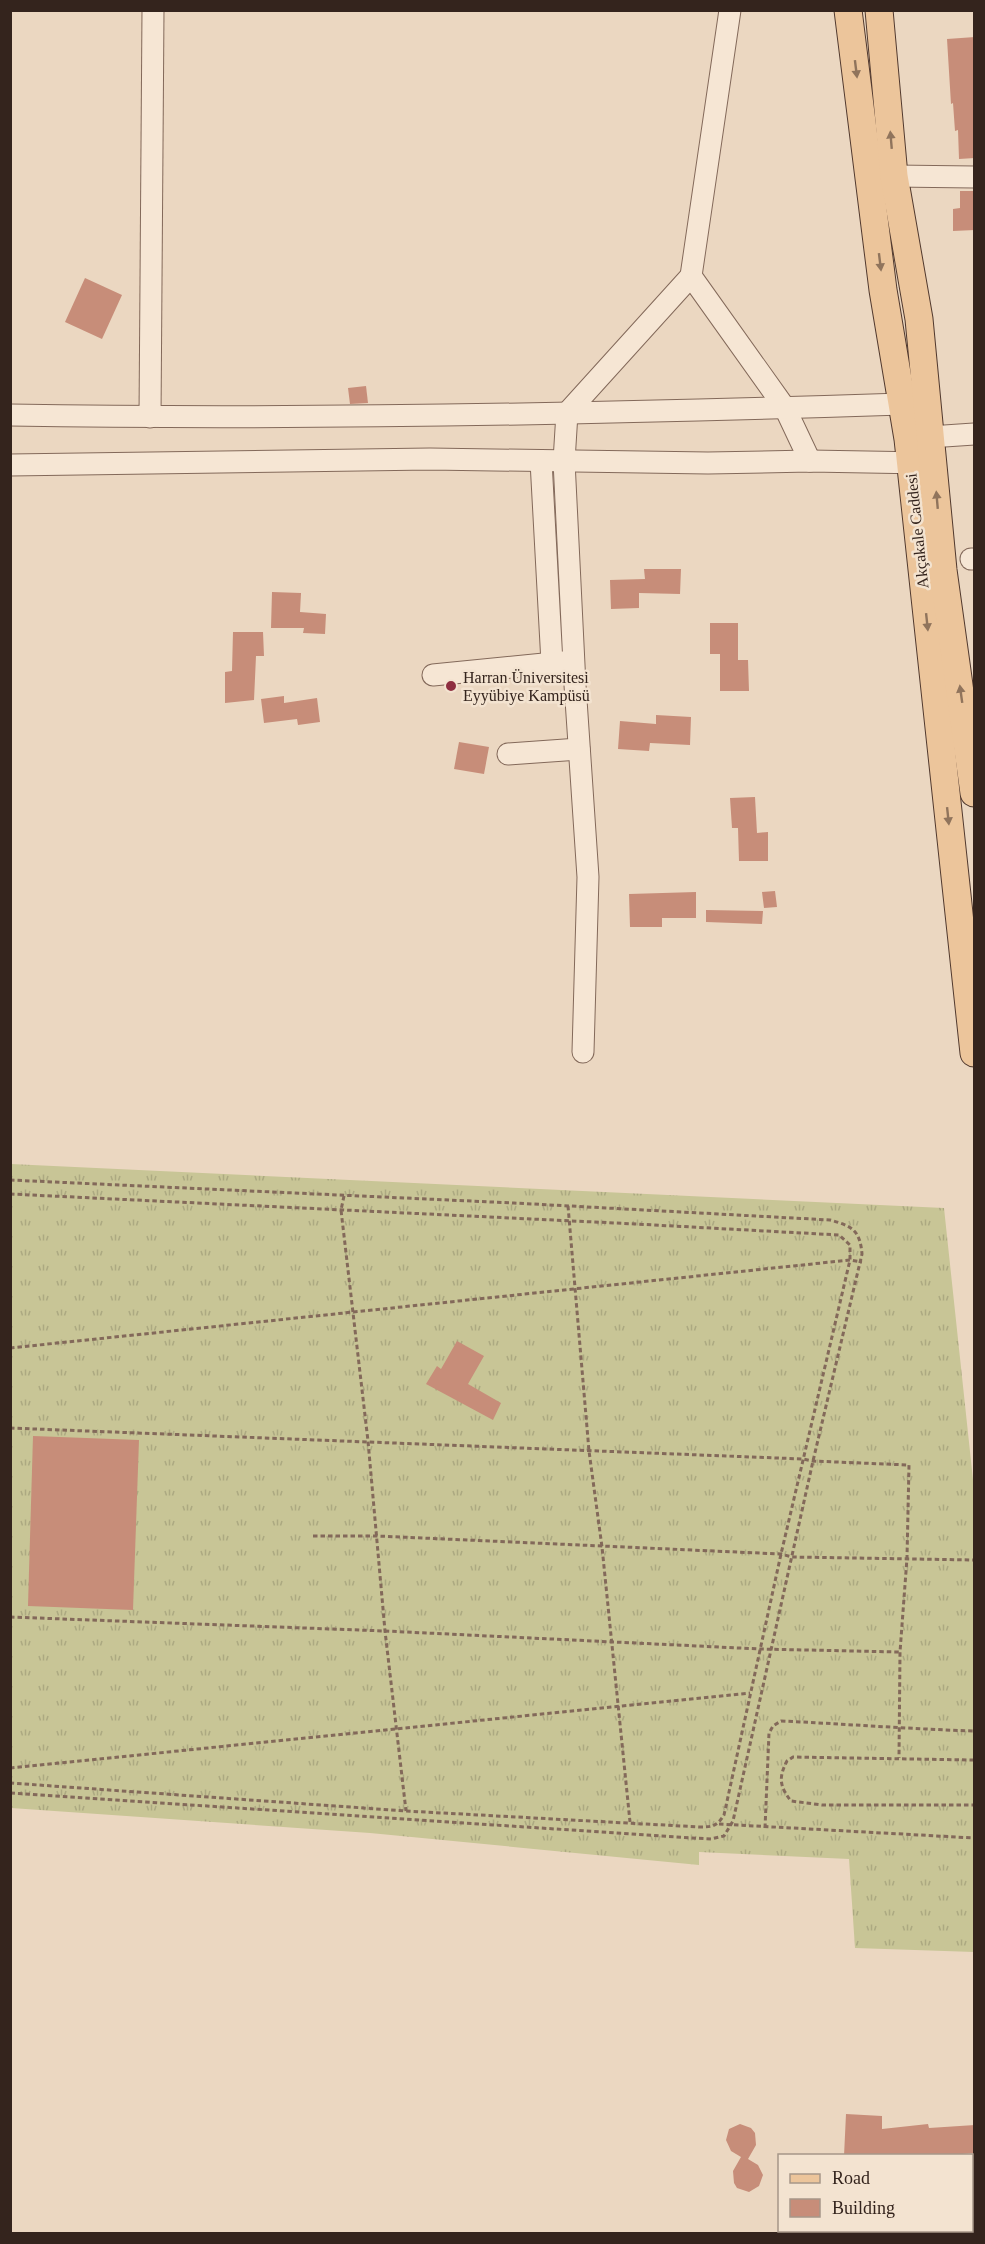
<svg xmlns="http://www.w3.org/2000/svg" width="985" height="2244" font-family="'Times New Roman',serif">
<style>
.grass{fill:url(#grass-tufts)}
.building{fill:#c78d79}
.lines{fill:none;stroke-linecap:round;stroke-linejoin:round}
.minor-casing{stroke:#83695a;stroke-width:23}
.major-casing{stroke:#51392e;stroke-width:29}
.path{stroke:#83695a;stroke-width:3;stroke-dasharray:4.5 3;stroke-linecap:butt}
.minor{stroke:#f6e6d4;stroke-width:21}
.major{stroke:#ecc59b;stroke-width:27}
.oneway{fill:#90745c}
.poi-dot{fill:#8e2e3f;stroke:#f3e3d0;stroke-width:2}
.labels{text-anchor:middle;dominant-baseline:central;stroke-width:5;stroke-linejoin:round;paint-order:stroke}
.street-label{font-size:16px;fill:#34241d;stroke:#f3e3d0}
.poi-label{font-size:16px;fill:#34241d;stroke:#f3e3d0;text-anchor:start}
</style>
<defs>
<pattern id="grass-tufts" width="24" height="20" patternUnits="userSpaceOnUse" patternTransform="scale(1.5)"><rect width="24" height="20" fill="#c8c596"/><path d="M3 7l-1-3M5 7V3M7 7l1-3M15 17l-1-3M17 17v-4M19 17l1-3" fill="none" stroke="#aca981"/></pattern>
</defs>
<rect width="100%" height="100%" fill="#ebd7c1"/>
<path class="grass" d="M 11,1164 L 944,1208 L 974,1489 L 974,1952 L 855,1948 L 849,1859 L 699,1852 L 699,1865 L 370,1833 L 11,1808 Z"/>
<g class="building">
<path d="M 975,37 L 975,158 L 959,159 L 958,130 L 955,131 L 953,103 L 951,104 L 947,39 Z"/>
<path d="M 960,191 L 975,191 L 975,230 L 953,231 L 953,209 L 960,208 Z"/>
<path d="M 85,278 L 122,295 L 102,339 L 65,322 Z"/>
<path d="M 366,386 L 368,403 L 350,404 L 348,388 Z"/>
<path d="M 644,569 L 681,569 L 680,594 L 639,593 L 639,608 L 611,609 L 610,580 L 645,579 Z"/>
<path d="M 272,592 L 301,593 L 300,612 L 326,614 L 325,634 L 303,633 L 304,628 L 271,628 Z"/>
<path d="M 710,623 L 738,623 L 738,660 L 748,660 L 749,691 L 720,691 L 720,654 L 710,654 Z"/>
<path d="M 233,632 L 263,632 L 264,656 L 256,656 L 254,700 L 225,703 L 225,672 L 232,671 Z"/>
<path d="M 284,696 L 284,703 L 317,698 L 320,722 L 298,725 L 297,719 L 264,723 L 261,699 Z"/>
<path d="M 656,715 L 691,717 L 690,745 L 650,743 L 649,751 L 618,749 L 620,721 L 656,724 Z"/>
<path d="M 459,742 L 489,747 L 484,774 L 454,769 Z"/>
<path d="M 755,797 L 757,833 L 768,832 L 768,861 L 739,861 L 738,828 L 732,828 L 730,798 Z"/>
<path d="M 775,891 L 777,907 L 764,908 L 762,892 Z"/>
<path d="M 696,892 L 696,918 L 662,918 L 662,927 L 630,927 L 629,894 Z"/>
<path d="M 706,910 L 763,911 L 762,924 L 706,922 Z"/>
<path d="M 457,1341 L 484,1356 L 468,1384 L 501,1403 L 493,1420 L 426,1384 L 437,1366 L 441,1369 Z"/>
<path d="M 33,1436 L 139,1440 L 133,1610 L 28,1606 Z"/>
<path d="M 846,2114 L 882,2116 L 882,2129 L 928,2124 L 929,2128 L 975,2125 L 975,2153 L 937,2156 L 844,2156 Z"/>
<path d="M 740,2124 L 751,2128 L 755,2133 L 756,2145 L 748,2159 L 758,2165 L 763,2175 L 759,2186 L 749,2192 L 737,2188 L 734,2183 L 733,2171 L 741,2157 L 731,2151 L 726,2140 L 729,2129 Z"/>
</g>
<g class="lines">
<defs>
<g id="minor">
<path d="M 730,10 L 691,276 L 785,408 L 810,461"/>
<path d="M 894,176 L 974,177"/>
<path d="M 10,415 C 308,420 605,414 902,404 L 915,400"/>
<path d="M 150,417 L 153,10"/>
<path d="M 915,438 L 974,434"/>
<path d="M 541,461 L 552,663"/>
<path d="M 10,465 L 430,459 L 708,463 L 810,461 L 924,463"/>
<path d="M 971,559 L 974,559"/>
<path d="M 433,675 L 564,662"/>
<path d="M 508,754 L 579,749"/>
<path d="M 583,1052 L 588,877 L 575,685 L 564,461 L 567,413 L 691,276"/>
</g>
<g id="major">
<path d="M 848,10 L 883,290 L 908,439 L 974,1053"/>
<path d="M 879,10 L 894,176 L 919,319 L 943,570 L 974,793"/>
</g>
</defs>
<use href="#minor" class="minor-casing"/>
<use href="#major" class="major-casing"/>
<g class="path">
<path d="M 10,1180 L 514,1203 L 830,1220 C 852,1226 860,1230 862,1254 L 813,1461 L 733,1821 L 724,1836 L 711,1839 L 692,1838 L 10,1793"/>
<path d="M 10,1194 L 636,1224 L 839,1235 L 850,1245 L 850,1260 L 781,1554 L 724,1815 C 717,1826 713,1827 700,1827 L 406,1811 L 10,1783"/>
<path d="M 344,1196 L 341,1210 L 368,1441 L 385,1631 L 406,1811"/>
<path d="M 568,1206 L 589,1451 L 602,1547 L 630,1822"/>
<path d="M 10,1348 L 850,1260 L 862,1262"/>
<path d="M 10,1428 L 803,1459 L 813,1461 L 909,1465 L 907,1558 L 900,1652 L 899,1758"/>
<path d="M 313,1536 L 377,1536 L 781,1554 L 792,1557 L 974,1560"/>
<path d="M 10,1617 L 385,1631 L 760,1649 L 900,1652"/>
<path d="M 974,1760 L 793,1757 L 787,1761 C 778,1778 780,1787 791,1801 L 822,1805 L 974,1805"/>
<path d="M 10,1768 L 750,1693"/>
<path d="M 719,1824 L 974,1838"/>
<path d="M 765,1828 L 769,1733 L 773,1726 L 781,1721 C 846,1724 910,1729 974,1731"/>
</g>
<use href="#minor" class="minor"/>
<use href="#major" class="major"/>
</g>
<defs><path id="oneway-solid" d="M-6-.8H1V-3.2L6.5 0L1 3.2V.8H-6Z" transform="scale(1.5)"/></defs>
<g class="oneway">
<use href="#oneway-solid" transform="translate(856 69) rotate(83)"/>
<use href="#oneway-solid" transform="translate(891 140) rotate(-95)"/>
<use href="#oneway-solid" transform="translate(880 262) rotate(83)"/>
<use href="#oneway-solid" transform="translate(937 500) rotate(-95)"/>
<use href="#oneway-solid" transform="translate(927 622) rotate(84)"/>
<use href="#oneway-solid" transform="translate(961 694) rotate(-98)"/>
<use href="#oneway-solid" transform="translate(948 816) rotate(84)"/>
</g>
<circle class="poi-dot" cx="451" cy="686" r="6"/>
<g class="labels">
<g class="street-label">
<text transform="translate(917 531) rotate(-96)">Akçakale Caddesi</text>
</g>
<g class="poi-label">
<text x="463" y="677">Harran Üniversitesi<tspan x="463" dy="18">Eyyübiye Kampüsü</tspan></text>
</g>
</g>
<rect width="985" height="2244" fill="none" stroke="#34241d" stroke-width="24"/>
<rect x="778" y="2154" width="195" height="78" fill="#f3e3d0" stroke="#a79788" stroke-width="1.5"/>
<rect x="790" y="2174" width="30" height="9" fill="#ecc59b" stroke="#a79788" stroke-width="1.5"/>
<text x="832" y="2184" font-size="18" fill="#34241d">Road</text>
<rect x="790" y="2199" width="30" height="18" fill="#c78d79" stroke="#a79788" stroke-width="1.5"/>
<text x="832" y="2214" font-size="18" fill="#34241d">Building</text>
</svg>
